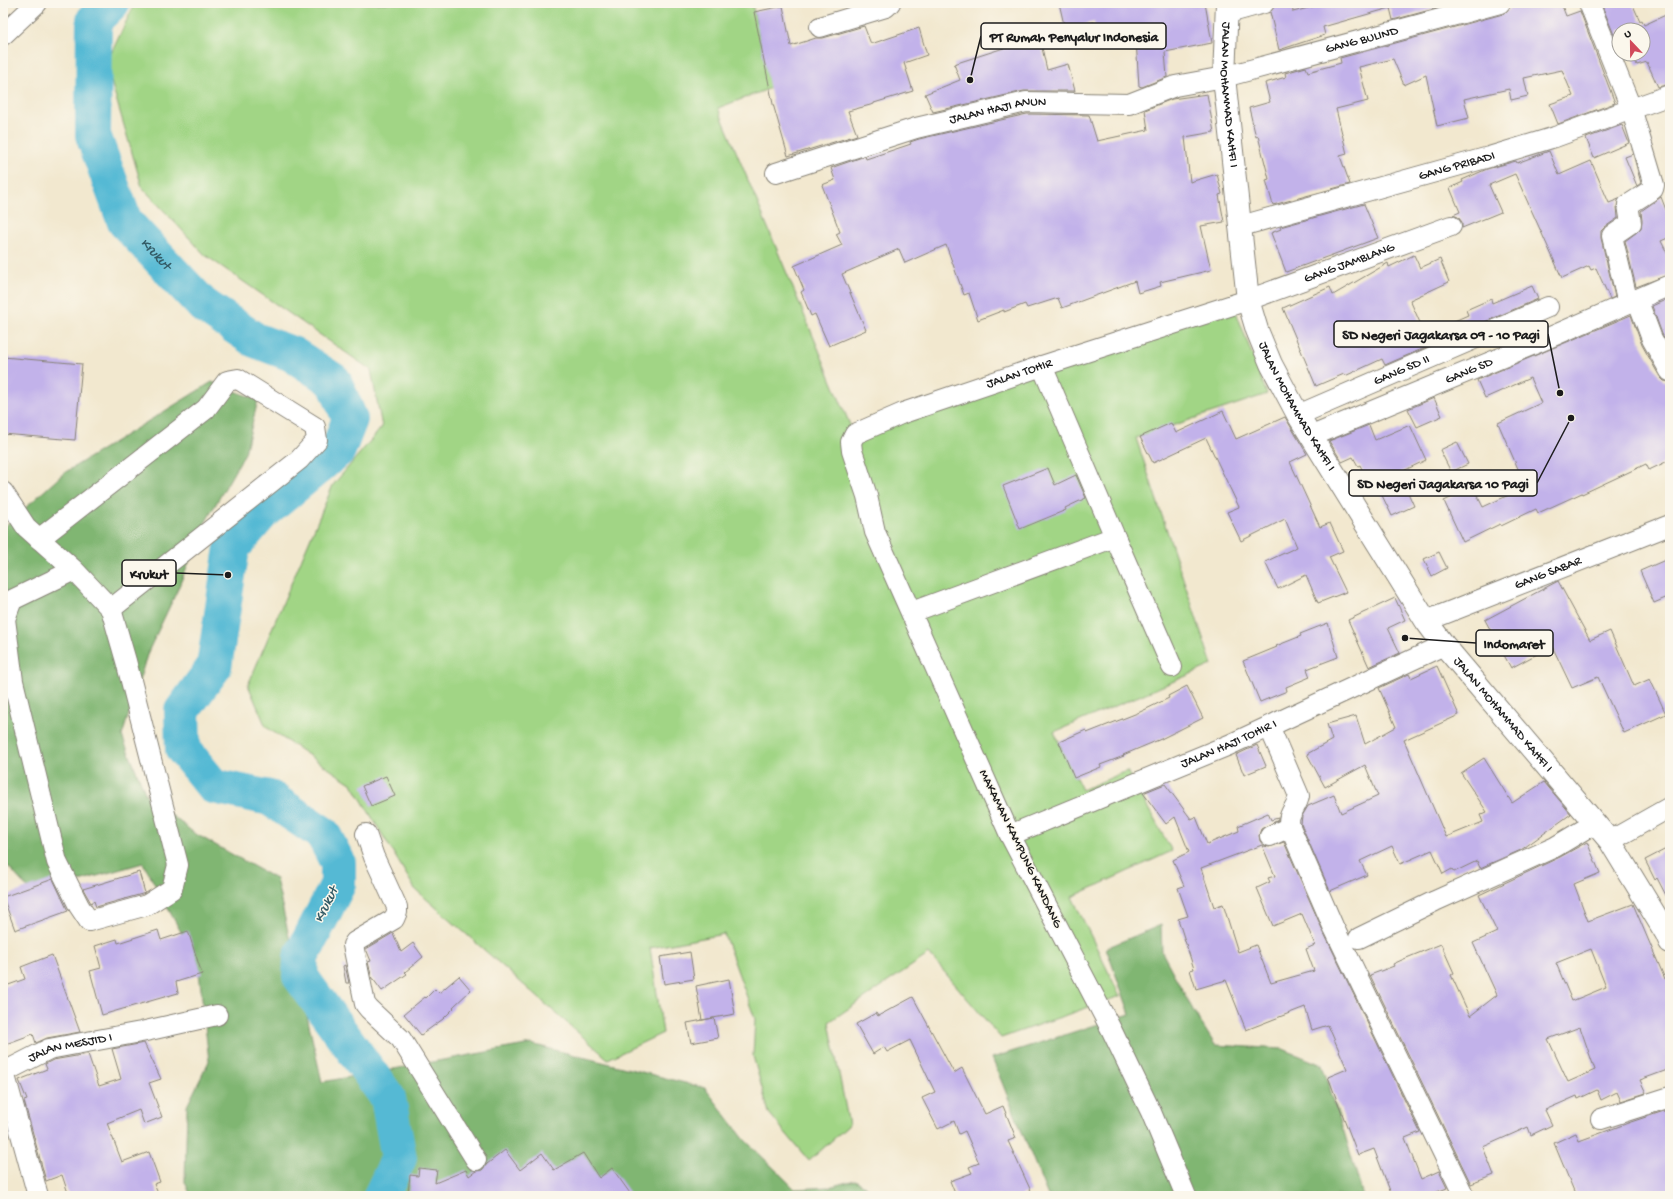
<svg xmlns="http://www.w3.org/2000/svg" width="1673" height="1199" font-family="'Gochi Hand',sans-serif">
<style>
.green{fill:#a1d585;stroke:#5e7850}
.forest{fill:#80b672;stroke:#4e6947}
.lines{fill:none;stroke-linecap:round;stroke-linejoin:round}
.river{stroke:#55b9d4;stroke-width:36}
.building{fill:#c2b2ea;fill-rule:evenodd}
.minor-casing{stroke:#878276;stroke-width:22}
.secondary-casing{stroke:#878276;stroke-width:24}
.minor{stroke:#fff;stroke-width:20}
.secondary{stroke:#fff;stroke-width:22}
.labels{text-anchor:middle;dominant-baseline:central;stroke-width:3;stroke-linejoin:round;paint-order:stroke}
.street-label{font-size:13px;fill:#1c1c1c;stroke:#fbf7ec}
.water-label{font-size:14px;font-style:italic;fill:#335b66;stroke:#fbf7ec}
.leader{fill:none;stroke:#1c1c1c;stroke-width:1.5}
.callout-dot{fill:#1c1c1c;stroke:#fbf7ec;stroke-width:1.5}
.callout{fill:#fbf7ec;stroke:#1c1c1c;stroke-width:1.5}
.callout-label{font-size:14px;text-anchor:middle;font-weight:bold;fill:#1c1c1c}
</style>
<rect width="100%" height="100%" fill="#fbf7ec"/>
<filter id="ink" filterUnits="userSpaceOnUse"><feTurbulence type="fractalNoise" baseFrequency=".025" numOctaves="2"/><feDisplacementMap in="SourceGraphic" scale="8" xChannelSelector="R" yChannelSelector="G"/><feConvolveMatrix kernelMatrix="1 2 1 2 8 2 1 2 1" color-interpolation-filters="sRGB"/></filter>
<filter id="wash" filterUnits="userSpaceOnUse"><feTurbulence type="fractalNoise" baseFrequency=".012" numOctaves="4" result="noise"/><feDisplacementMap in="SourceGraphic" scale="16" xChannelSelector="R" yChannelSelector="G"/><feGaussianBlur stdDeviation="0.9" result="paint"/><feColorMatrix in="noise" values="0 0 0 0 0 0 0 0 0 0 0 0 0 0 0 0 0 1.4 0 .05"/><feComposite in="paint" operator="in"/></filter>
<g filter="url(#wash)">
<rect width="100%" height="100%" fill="#f2e8cf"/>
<path class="green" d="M 135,3 L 752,3 L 771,88 L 718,108 L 853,432 L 1232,301 L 1267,394 L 1136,438 L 1212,665 L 1054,732 L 1082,790 L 1127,771 L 1172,851 L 1072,897 L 1120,996 L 1001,1038 L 929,954 L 829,1022 L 849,1125 L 809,1161 L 769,1113 L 753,1056 L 755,1019 L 724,934 L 650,948 L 663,1033 L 608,1059 L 415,889 L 352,784 L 266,727 L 248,685 L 333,485 L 382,427 L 371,370 L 205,255 L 142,187 L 106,64 Z"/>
<g class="forest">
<path d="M 212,382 L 258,400 L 245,453 L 205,523 L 177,591 L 148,652 L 122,736 L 146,795 L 194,833 L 276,879 L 322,1082 L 531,1044 L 705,1088 L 744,1139 L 795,1189 L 829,1187 L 855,1180 L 881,1196 L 191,1196 L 185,1182 L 187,1106 L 209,1061 L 198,963 L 143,863 L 33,894 L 3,861 L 3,528 L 64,473 Z"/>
<path d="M 1161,925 L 1162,952 L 1193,1010 L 1215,1045 L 1283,1049 L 1322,1065 L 1345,1135 L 1363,1196 L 1048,1196 L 992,1058 L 1130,1014 L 1106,948 Z"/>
</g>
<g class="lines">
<path class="river" id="s1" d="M 112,3 L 94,20 L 93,135 L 125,222 L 203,305 L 255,340 L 292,354 L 334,381 L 350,419 L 338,450 L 261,514 L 232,548 L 214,667 L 182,711 L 183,749 L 213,786 L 270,798 L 323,834 L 338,863 L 338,884 L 301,957 L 300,976 L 388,1098 L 399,1158 L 381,1196"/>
</g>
<g id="blocks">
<g class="building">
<path d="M 1059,3 L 1205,3 L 1212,43 L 1165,52 L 1167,77 L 1142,87 L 1139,86 L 1136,40 L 1131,41 L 1130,30 L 1097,38 L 1094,22 L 1065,29 Z"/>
<path d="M 1280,3 L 1292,3 L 1293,12 L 1327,3 L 1456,3 L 1393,20 L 1390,8 L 1323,27 L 1325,35 L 1279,50 L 1270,12 L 1275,4 Z"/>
<path d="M 1511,3 L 1561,3 L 1566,16 L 1580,11 L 1615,103 L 1558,124 L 1550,104 L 1573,96 L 1562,70 L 1524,78 L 1528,96 L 1511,100 L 1509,89 L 1464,99 L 1469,118 L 1437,126 L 1426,75 L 1404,85 L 1393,59 L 1359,67 L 1368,101 L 1336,109 L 1347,154 L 1340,156 L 1350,184 L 1273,205 L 1266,180 L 1269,179 L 1258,136 L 1256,137 L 1249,108 L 1270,102 L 1265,83 L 1286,77 L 1285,73 L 1306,67 L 1308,72 L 1341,63 L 1340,58 L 1503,14 L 1508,11 Z"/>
<path d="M 1601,3 L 1632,3 L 1640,21 L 1642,20 L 1644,25 L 1670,13 L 1670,84 L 1658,87 L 1647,62 L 1637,65 L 1632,54 L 1643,54 L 1643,30 L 1619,30 L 1619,47 Z"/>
<path d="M 783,6 L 791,46 L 816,38 L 823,38 L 864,26 L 871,44 L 919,28 L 927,55 L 904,63 L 913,91 L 874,103 L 874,104 L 848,111 L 857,135 L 788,156 L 773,104 L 754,12 Z"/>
<path d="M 1040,39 L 1047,70 L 1068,64 L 1075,91 L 1024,91 L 933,112 L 925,94 L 960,80 L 954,64 L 1013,45 Z"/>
<path d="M 1207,94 L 1214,132 L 1185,137 L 1190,182 L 1217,174 L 1222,194 L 1219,195 L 1224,222 L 1201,226 L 1211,270 L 1160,282 L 1161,286 L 1138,293 L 1135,281 L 1062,308 L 1058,298 L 1027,308 L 1025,304 L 1004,312 L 1004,310 L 978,320 L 969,293 L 964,295 L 946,245 L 905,263 L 899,249 L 842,274 L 866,330 L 829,346 L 815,314 L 811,316 L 801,292 L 804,290 L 794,266 L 842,245 L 836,234 L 840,232 L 822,185 L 835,180 L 831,168 L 865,156 L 866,159 L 911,144 L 910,142 L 919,139 L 1027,114 L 1089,115 L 1097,141 L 1148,130 L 1145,110 L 1172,99 Z"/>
<path d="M 1622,125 L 1629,143 L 1594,158 L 1586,138 Z"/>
<path d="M 1549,151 L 1559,175 L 1591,161 L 1609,203 L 1619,199 L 1617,206 L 1618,218 L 1605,227 L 1601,231 L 1601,238 L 1615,297 L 1610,299 L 1596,268 L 1591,270 L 1589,266 L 1562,278 L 1515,174 L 1489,185 L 1501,212 L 1462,228 L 1462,222 L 1458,217 L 1453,215 L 1460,212 L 1450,188 L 1463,182 L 1462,180 L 1487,169 L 1516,161 L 1517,163 Z"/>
<path d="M 1633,154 L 1641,183 L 1637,186 L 1625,157 Z"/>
<path d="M 1661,197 L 1670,220 L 1670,237 L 1661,241 L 1670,259 L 1670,274 L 1636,287 L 1625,241 L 1637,232 L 1641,228 L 1642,221 L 1641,211 Z"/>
<path d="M 1364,204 L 1378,238 L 1286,272 L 1271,233 L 1281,229 L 1280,227 Z"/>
<path d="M 1414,255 L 1420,268 L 1440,259 L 1449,282 L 1410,300 L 1425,334 L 1468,315 L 1466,310 L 1491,299 L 1492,303 L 1532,286 L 1538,299 L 1385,365 L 1382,359 L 1345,376 L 1344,374 L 1316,386 L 1283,308 L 1330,287 L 1333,295 L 1388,263 L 1389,267 Z"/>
<path d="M 1670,298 L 1670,348 L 1662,334 L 1652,306 Z"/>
<path d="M 1631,315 L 1642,345 L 1660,377 L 1664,381 L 1670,382 L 1670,460 L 1649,470 L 1646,464 L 1582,494 L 1582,493 L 1538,513 L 1536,509 L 1501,526 L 1500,524 L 1463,542 L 1444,501 L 1473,487 L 1483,507 L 1526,487 L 1498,423 L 1541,403 L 1530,378 L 1485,398 L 1477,380 Z"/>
<path d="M 3,357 L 82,364 L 75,440 L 3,434 Z"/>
<path d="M 1434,398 L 1442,416 L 1417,427 L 1408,409 Z"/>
<path d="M 1223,411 L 1236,439 L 1285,417 L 1307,454 L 1290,462 L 1320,527 L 1330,523 L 1343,551 L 1329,557 L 1346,592 L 1318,603 L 1306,575 L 1278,589 L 1265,562 L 1297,547 L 1285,519 L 1241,541 L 1227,512 L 1239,507 L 1206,438 L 1153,463 L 1140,437 L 1171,423 L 1176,433 Z"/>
<path d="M 1369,425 L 1375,440 L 1410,425 L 1426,460 L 1399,473 L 1414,506 L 1392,516 L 1376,483 L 1370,486 L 1360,465 L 1358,466 L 1353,457 L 1342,462 L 1329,441 Z"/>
<path d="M 1457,442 L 1468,464 L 1451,472 L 1440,450 Z"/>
<path d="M 1048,468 L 1055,485 L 1076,475 L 1086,498 L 1065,508 L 1066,510 L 1020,529 L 1003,486 Z"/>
<path d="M 1439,552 L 1447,568 L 1432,576 L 1424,559 Z"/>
<path d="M 1670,558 L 1670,596 L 1654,603 L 1640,571 Z"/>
<path d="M 1558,581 L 1590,640 L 1610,631 L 1634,686 L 1650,679 L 1666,714 L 1624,733 L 1598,677 L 1572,688 L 1552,646 L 1511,668 L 1485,620 Z"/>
<path d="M 1395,598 L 1405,620 L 1388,628 L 1400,653 L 1369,667 L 1348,620 Z"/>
<path d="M 1328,623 L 1338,657 L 1307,669 L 1310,677 L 1286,687 L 1287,691 L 1260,702 L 1243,661 L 1277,647 L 1276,646 L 1301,636 L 1300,634 Z"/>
<path d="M 1437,666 L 1459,715 L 1404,740 L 1446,837 L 1483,822 L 1480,815 L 1487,812 L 1461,773 L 1484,758 L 1512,803 L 1544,782 L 1571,814 L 1521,850 L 1480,868 L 1477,861 L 1454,872 L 1452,869 L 1443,874 L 1432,850 L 1400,864 L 1392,846 L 1360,861 L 1367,875 L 1330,891 L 1301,824 L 1302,816 L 1308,806 L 1334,795 L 1341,813 L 1378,796 L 1365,765 L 1325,787 L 1307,754 L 1332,740 L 1327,724 L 1356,716 L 1365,744 L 1396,727 L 1379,688 L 1409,674 L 1411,678 Z"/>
<path d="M 1187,686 L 1203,718 L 1161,739 L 1123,755 L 1124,756 L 1100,765 L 1101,767 L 1074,778 L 1059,742 L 1086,730 L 1087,733 L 1140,712 L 1169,698 L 1168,696 Z"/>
<path d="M 1257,745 L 1266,766 L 1244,775 L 1236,755 Z"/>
<path d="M 386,776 L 395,796 L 371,806 L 362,786 Z"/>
<path d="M 1165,784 L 1191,819 L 1196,817 L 1207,844 L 1239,831 L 1238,826 L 1268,813 L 1271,820 L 1278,818 L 1278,820 L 1261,829 L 1259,835 L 1260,841 L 1264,846 L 1269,847 L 1284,842 L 1323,931 L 1420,1132 L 1405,1138 L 1421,1179 L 1439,1171 L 1447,1188 L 1427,1196 L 1392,1196 L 1374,1149 L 1358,1155 L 1328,1077 L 1347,1069 L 1328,1025 L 1312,1030 L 1305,1007 L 1246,1030 L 1226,980 L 1196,989 L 1190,970 L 1194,969 L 1178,919 L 1188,916 L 1178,888 L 1184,886 L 1173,860 L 1189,852 L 1175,817 L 1166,824 L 1143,793 ZM 1262,845 L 1275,876 L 1268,878 L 1270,882 L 1257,888 L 1273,926 L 1302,914 L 1315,945 L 1306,949 L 1314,971 L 1271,983 L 1256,945 L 1238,952 L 1223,904 L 1214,907 L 1201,868 Z"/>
<path d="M 1587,842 L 1600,873 L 1574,884 L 1588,921 L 1633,904 L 1665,979 L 1670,977 L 1670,1069 L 1640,1080 L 1646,1093 L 1621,1101 L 1617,1092 L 1601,1100 L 1597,1090 L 1578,1099 L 1577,1096 L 1545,1110 L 1552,1125 L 1531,1135 L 1528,1127 L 1483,1147 L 1494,1175 L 1471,1184 L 1370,975 L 1394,966 L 1393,964 L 1404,959 L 1441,944 L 1454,973 L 1451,975 L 1470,1016 L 1497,995 L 1473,943 L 1497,932 L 1479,895 L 1560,857 ZM 1591,949 L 1606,987 L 1572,1001 L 1556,963 ZM 1580,1027 L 1595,1070 L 1568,1082 L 1548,1039 Z"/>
<path d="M 1670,847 L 1670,903 L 1657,878 L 1655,880 L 1645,860 Z"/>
<path d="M 139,872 L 145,893 L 142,894 L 96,907 L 94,901 L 91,903 L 83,889 Z"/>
<path d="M 53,879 L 68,911 L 15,930 L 3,897 Z"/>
<path d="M 158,930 L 161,940 L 188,931 L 202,974 L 176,982 L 178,993 L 102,1015 L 90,971 L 101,968 L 95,946 L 117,939 L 118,943 Z"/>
<path d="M 393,933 L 401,952 L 413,943 L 423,957 L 405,972 L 407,974 L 382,991 L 373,979 L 372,979 L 368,962 L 371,961 L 366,949 Z"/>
<path d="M 690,952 L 694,979 L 664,984 L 660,957 Z"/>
<path d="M 52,955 L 80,1032 L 47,1038 L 36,1043 L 33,1034 L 3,1045 L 3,987 L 25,979 L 21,967 Z"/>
<path d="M 345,965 L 349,983 L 346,983 L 343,966 Z"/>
<path d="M 459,976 L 471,990 L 453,1007 L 454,1008 L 443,1019 L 421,1035 L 404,1014 L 425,997 L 426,998 L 435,989 L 439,993 Z"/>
<path d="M 729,979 L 735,1014 L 702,1020 L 696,986 Z"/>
<path d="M 913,997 L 954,1073 L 962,1068 L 985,1114 L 1003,1106 L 1016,1138 L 1008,1141 L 1031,1191 L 1020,1196 L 956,1196 L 950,1181 L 972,1173 L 969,1167 L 979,1163 L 965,1131 L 959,1134 L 954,1121 L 938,1129 L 922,1098 L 935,1092 L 910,1040 L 887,1052 L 884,1047 L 873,1054 L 856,1024 L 876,1013 L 878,1016 Z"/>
<path d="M 714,1018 L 718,1038 L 691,1043 L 687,1023 Z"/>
<path d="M 144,1043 L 161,1079 L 149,1083 L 162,1117 L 144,1124 L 139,1110 L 107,1123 L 122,1162 L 149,1152 L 160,1182 L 154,1184 L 159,1196 L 69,1196 L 62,1175 L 46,1181 L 24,1101 L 27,1100 L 19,1080 L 47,1069 L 45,1064 L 53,1060 L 88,1054 L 99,1086 L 121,1079 L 112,1049 Z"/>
<path d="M 1670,1109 L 1670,1196 L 1576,1196 L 1554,1143 L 1576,1133 L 1579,1141 L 1631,1122 Z"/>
<path d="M 505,1150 L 520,1170 L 542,1153 L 554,1170 L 583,1153 L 599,1178 L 612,1168 L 632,1196 L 404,1196 L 408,1194 L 410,1175 L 418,1176 L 419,1168 L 437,1170 L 435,1183 L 466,1170 L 469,1176 L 476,1171 L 482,1170 L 487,1164 Z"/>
</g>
</g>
</g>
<g filter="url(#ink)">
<use href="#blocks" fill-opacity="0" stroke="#878276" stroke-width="1"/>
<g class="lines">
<defs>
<g id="minor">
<path d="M 1589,3 L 1631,108 L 1654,185 L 1653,189 L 1628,205 L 1631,223 L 1612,236 L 1628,303"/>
<path d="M 1228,13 L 1264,3"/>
<path d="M 820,27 L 886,7 L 890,3"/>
<path d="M 3,35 L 37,3"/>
<path id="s2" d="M 776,173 L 916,128 L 1026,102 L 1129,104 L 1175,86 L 1224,77 L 1500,3"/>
<path id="s3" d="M 1241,226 L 1489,157 L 1555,137 L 1670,95"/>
<path d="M 1637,299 L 1652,339 L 1670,371"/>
<path id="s4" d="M 1298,415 L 1548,307"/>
<path id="s5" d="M 1312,436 L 1539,342 L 1670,285"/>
<path d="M 3,492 L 26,527 L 74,570 L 111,609 L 126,661 L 178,865 L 172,889 L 147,905 L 89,921 L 79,906 L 57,862 L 13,681 L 5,619 L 12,600 L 74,570"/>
<path d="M 1115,537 L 1172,667"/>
<path d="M 39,539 L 206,409 L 227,381 L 238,379 L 315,427 L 317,440 L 299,460 L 111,609"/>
<path d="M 912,612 L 1115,537 L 1042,366"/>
<path id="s6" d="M 1426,621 L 1670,525"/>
<path d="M 1269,726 L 1299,796 C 1297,808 1286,814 1290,827 L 1333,926 L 1464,1196"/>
<path d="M 366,834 L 374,857 L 397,907 L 397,912 L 394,919 L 355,942 L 353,945 L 365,1004 L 369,1009 L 401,1039 L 476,1160"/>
<path id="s7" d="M 1010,835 L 1229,745 L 1444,645"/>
<path d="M 1270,836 L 1290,827"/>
<path d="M 1610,841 L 1670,807"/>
<path d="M 1359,938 L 1435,901 L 1555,847 L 1595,823"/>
<path d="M 1601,1119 L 1670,1097"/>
<path id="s8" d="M 38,1196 L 4,1072 L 49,1049 L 141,1032 L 217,1015"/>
<path id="s9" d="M 1186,1196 L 1151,1112 L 1112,1031 L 1010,835 L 875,532 L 867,496 L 852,451 L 851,442 L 855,434 L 903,413 L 1042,366 L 1248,300 L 1451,226"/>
</g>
<g id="secondary">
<path id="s10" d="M 1227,3 L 1224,77 L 1248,300 L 1257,330 L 1271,364 L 1298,415 L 1426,621 L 1444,645 L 1610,841 L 1666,933 L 1670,942"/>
</g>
</defs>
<use href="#minor" class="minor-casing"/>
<use href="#secondary" class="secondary-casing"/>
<use href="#minor" class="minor"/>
<use href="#secondary" class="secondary"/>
</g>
</g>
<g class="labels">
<g class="street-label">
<text stroke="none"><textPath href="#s2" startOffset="605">GANG BULIND</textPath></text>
<text stroke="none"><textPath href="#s10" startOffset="92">JALAN MOHAMMAD KAHFI I</textPath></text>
<text stroke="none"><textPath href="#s2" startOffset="231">JALAN HAJI ANUN</textPath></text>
<text stroke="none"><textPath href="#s3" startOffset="224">GANG PRIBADI</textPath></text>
<text stroke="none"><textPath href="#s9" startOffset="1359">GANG JAMBLANG</textPath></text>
<text stroke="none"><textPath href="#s4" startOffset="113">GANG SD II</textPath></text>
<text stroke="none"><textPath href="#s5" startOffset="170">GANG SD</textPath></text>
<text stroke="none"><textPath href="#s9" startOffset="1011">JALAN TOHIR</textPath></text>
<text stroke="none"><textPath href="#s10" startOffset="416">JALAN MOHAMMAD KAHFI I</textPath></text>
<text stroke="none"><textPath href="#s6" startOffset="131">GANG SABAR</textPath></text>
<text stroke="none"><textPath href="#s10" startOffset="788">JALAN MOHAMMAD KAHFI I</textPath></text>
<text stroke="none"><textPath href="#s7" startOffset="237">JALAN HAJI TOHIR I</textPath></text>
<text transform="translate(1020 849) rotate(64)">MAKAMAN KAMPUNG KANDANG</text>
<text stroke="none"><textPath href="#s8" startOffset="200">JALAN MESJID I</textPath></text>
</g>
<g class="water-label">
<text stroke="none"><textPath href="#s1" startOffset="277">Krukut</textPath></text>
<text transform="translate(327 905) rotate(-64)">Krukut</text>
</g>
</g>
<path class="leader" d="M970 80L981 36M1560 393L1548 334M1571 418L1537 483M228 575L176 573M1405 638L1476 643"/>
<g class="callout-dot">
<circle cx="970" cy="80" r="4"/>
<circle cx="1560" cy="393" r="4"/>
<circle cx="1571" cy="418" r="4"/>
<circle cx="228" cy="575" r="4"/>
<circle cx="1405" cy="638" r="4"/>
</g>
<g class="callout">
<rect x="981" y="23" width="185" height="26" rx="4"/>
<rect x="1334" y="321" width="214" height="26" rx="4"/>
<rect x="1349" y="470" width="188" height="26" rx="4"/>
<rect x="122" y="560" width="54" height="26" rx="4"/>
<rect x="1476" y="630" width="77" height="26" rx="4"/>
</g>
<g class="callout-label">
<text x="1074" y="41">PT Rumah Penyalur Indonesia</text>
<text x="1441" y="339">SD Negeri Jagakarsa 09 - 10 Pagi</text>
<text x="1443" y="488">SD Negeri Jagakarsa 10 Pagi</text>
<text x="149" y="578">Krukut</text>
<text x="1514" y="648">Indomaret</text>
</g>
<rect width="1673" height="1199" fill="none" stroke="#fbf7ec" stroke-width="16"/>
<g transform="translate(1631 42) rotate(338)"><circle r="19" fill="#fbf7ec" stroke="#a29f99"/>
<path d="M0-3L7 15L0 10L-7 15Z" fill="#d1495b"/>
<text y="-6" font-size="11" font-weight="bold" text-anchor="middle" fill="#1c1c1c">U</text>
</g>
</svg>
